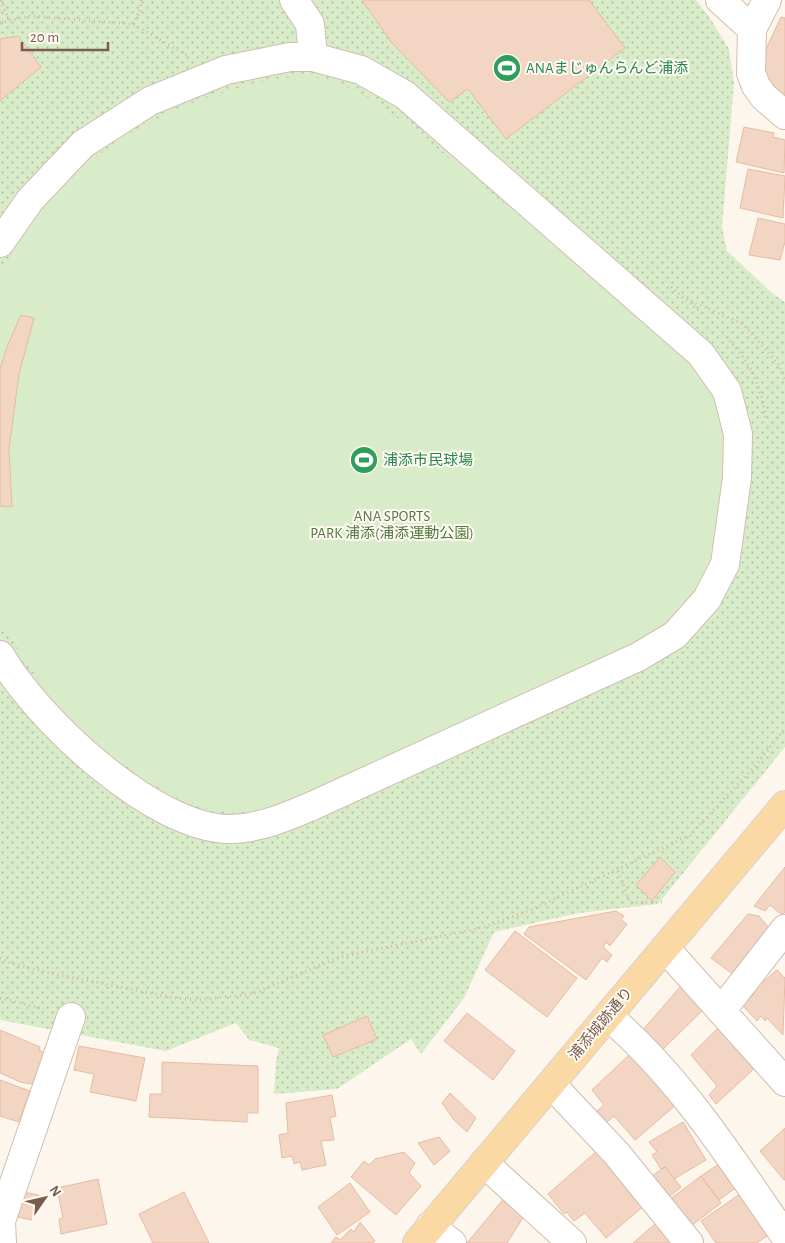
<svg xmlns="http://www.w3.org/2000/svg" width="785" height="1243" font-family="'Alegreya Sans','Noto Sans JP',sans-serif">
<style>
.park{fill:url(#park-dots)}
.pitch{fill:#d8ecc9}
.building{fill:#f3d5c3;stroke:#e6bba3}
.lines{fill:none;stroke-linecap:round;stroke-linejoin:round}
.minor-casing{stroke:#d1beb0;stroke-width:30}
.major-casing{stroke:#dad1cd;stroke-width:30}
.path{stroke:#d9b8a5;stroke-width:3;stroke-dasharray:1 4;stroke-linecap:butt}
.minor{stroke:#fff;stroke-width:28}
.major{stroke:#fbd9a5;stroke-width:28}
.labels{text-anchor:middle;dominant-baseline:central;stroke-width:4;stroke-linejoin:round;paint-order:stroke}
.leisure-label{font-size:15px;fill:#27864d;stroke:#fffaf3;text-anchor:start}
.park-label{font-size:15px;fill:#537a41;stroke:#fffaf3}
.street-label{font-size:15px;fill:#7a5c4d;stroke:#fffaf3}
</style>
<defs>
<pattern id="park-dots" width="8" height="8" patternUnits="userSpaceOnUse" patternTransform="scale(1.25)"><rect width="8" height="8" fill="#d8ecc9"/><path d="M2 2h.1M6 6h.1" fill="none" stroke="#b4c2a5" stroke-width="1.8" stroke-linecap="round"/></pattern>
</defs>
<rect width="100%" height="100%" fill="#fdf6ec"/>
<path class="park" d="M 0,0 L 696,0 L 710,18 L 729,49 L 734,83 L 722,227 L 727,251 L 772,293 L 785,302 L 785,747 L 658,904 L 579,913 L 494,932 L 464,998 L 421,1054 L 411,1039 L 337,1089 L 274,1094 L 276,1061 L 279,1048 L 249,1040 L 236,1023 L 166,1051 L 0,1020 Z"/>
<path class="pitch" d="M 305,75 L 335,81 L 376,102 L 414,130 L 683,349 L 707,375 L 728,435 L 729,485 L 709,574 L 697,598 L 661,631 L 297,798 L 256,811 L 234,813 L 213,810 L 182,800 L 150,782 L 100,749 L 72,722 L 51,698 L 2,625 L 0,621 L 0,273 C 8,259 16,244 25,231 C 95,136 191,90 305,75 Z"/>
<g class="building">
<path d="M 362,0 L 589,0 L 625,48 L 506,139 L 468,89 L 449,102 L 392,43 Z"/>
<path d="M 781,17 L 785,18 L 785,109 L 758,66 Z"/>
<path d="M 18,36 L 41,67 L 0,101 L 0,39 Z"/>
<path d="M 744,127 L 774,133 L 773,137 L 785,140 L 784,173 L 736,162 Z"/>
<path d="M 748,169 L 785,176 L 783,218 L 740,208 Z"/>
<path d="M 758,218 L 785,224 L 785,242 L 780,260 L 749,255 Z"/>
<path d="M 21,315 L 34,318 L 19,374 L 9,449 L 12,507 L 0,506 L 0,369 L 7,347 Z"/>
<path d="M 660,857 L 675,872 L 652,901 L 636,885 Z"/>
<path d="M 785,867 L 785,912 L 782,915 L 770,905 L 765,911 L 754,906 Z"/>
<path d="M 616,911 L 624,916 L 621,920 L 627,924 L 610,946 L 606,942 L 603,947 L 612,955 L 607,962 L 602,958 L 586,980 L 524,934 L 529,927 Z"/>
<path d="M 748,914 L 759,916 L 770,929 L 734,975 L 711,958 Z"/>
<path d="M 515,931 L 577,978 L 547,1017 L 485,970 Z"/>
<path d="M 777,970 L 785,978 L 783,1035 L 767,1018 L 765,1021 L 761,1016 L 757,1021 L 742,1005 L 754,994 L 750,990 L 761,979 L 764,981 Z"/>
<path d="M 681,986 L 706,1007 L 661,1051 L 641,1032 Z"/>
<path d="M 467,1013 L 515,1051 L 493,1080 L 444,1041 Z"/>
<path d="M 367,1016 L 377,1039 L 333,1057 L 323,1035 Z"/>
<path d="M 719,1027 L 756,1067 L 716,1104 L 709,1095 L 717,1086 L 691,1055 Z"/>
<path d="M 0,1030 L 40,1047 L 39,1050 L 48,1055 L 37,1085 L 20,1082 L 0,1073 Z"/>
<path d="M 79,1046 L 145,1058 L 136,1101 L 90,1092 L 94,1074 L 74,1070 Z"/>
<path d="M 631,1053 L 677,1104 L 635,1140 L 614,1116 L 607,1122 L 597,1111 L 604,1105 L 592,1090 Z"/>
<path d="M 162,1062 L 258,1066 L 258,1113 L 247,1113 L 247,1122 L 149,1117 L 150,1094 L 162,1094 Z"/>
<path d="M 0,1080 L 30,1091 L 19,1122 L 0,1116 Z"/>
<path d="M 450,1093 L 476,1118 L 467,1132 L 454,1120 L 442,1103 Z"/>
<path d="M 332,1095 L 336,1116 L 330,1118 L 334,1140 L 321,1141 L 326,1165 L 302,1170 L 300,1162 L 294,1164 L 292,1156 L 282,1158 L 279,1135 L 288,1133 L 286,1103 Z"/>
<path d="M 683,1122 L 706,1160 L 674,1179 L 665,1167 L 661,1169 L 652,1155 L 657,1152 L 649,1142 Z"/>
<path d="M 785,1128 L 785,1180 L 784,1180 L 760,1151 Z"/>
<path d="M 439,1137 L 450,1151 L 434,1165 L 418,1143 Z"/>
<path d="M 597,1151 L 645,1205 L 606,1238 L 585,1213 L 574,1221 L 567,1212 L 564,1214 L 548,1194 Z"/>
<path d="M 404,1152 L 415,1163 L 409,1173 L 421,1186 L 396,1215 L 351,1177 L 364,1161 L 369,1165 L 375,1159 Z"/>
<path d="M 722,1162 L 738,1186 L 719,1200 L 701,1176 Z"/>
<path d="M 665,1167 L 681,1187 L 663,1202 L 646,1180 Z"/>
<path d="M 701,1176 L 721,1203 L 687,1229 L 665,1203 Z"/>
<path d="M 98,1179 L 107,1224 L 61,1234 L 59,1219 L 63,1218 L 57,1188 Z"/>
<path d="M 350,1183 L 370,1212 L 337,1235 L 318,1207 Z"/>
<path d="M 23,1192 L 39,1195 L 32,1220 L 18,1217 Z"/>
<path d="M 184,1192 L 209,1243 L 153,1243 L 139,1214 Z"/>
<path d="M 740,1194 L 767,1236 L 757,1243 L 716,1243 L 701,1221 Z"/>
<path d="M 505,1197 L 526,1213 L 507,1243 L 467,1243 Z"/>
<path d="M 360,1222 L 375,1241 L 373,1243 L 331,1243 L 336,1237 L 340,1240 L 351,1229 L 354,1232 Z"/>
<path d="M 655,1224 L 671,1243 L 633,1243 Z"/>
</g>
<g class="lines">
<defs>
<g id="minor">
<path d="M 294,0 L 310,24 L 313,57"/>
<path d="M 720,0 L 752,29"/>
<path d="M 767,0 L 752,29 L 751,73 L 756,86 L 764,97 L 785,115"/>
<path d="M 0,243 L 30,200 L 83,144 L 150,101 L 226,70 L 290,57 L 313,57 L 361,70 L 405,95 L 701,354 L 727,391 L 738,434 L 737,478 L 725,564 L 707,599 L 675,635 L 638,657 L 312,806 C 286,817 261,828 232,829 C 155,831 36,718 0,655"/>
<path d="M 665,948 L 785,1082"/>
<path d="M 721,1011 L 785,929"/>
<path d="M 608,1016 C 680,1077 732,1160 785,1236"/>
<path d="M 551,1084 L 617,1154 L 689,1243"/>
<path d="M 484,1163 L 572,1243"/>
<path d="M 430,1226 L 452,1243"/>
<path d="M 2,1243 L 1,1221 L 71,1017"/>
</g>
<path id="major" d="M 417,1243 L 785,805"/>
</defs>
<use href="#minor" class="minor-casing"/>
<use href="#major" class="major-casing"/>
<g class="path">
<path d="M 1,0 L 9,20"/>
<path d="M 0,23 L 29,16 L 133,24 L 187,55"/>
<path d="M 133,24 L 140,11 L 141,0"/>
<path d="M 671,287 L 704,315"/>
<path d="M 691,301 L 743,324 L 778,364 L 785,379"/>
<path d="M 726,337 C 750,361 761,386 766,419"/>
<path d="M 618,871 L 630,903 L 665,902"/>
<path d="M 0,958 L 13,964 L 50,973 L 175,998 L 196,1000 L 252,994 L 340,957 L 481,928 L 531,910 L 690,835 L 756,765 L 785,728"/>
<path d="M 0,998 L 44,1009"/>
</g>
<use href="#minor" class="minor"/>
<use href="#major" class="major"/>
</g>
<defs>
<symbol id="stadium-disc" viewBox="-11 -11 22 22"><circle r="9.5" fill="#2e9e5b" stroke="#fffaf3"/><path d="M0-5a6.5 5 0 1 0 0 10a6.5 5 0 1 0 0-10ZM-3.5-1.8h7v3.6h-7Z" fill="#fff"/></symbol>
</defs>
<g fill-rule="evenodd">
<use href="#stadium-disc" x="491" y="52" width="32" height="32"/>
<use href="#stadium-disc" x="348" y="444" width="32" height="32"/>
</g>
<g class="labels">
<g class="leisure-label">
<text x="526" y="68">ANAまじゅんらんど浦添</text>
<text x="383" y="460">浦添市民球場</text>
</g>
<g class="park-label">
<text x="392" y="516">ANA SPORTS<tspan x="392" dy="17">PARK 浦添(浦添運動公園)</tspan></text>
</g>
<g class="street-label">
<text transform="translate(601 1024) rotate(-50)">浦添城跡通り</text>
</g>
</g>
<g transform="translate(45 1198) rotate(56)" stroke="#fffaf3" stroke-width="4" paint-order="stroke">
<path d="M0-4L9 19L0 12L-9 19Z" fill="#7a5c4d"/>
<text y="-8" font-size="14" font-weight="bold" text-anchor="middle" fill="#7a5c4d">N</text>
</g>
<path d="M22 42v8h86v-8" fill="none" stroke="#7a5c4d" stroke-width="2.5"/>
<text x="30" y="42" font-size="15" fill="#7a5c4d" stroke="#fffaf3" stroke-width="4" paint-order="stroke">20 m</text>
</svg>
